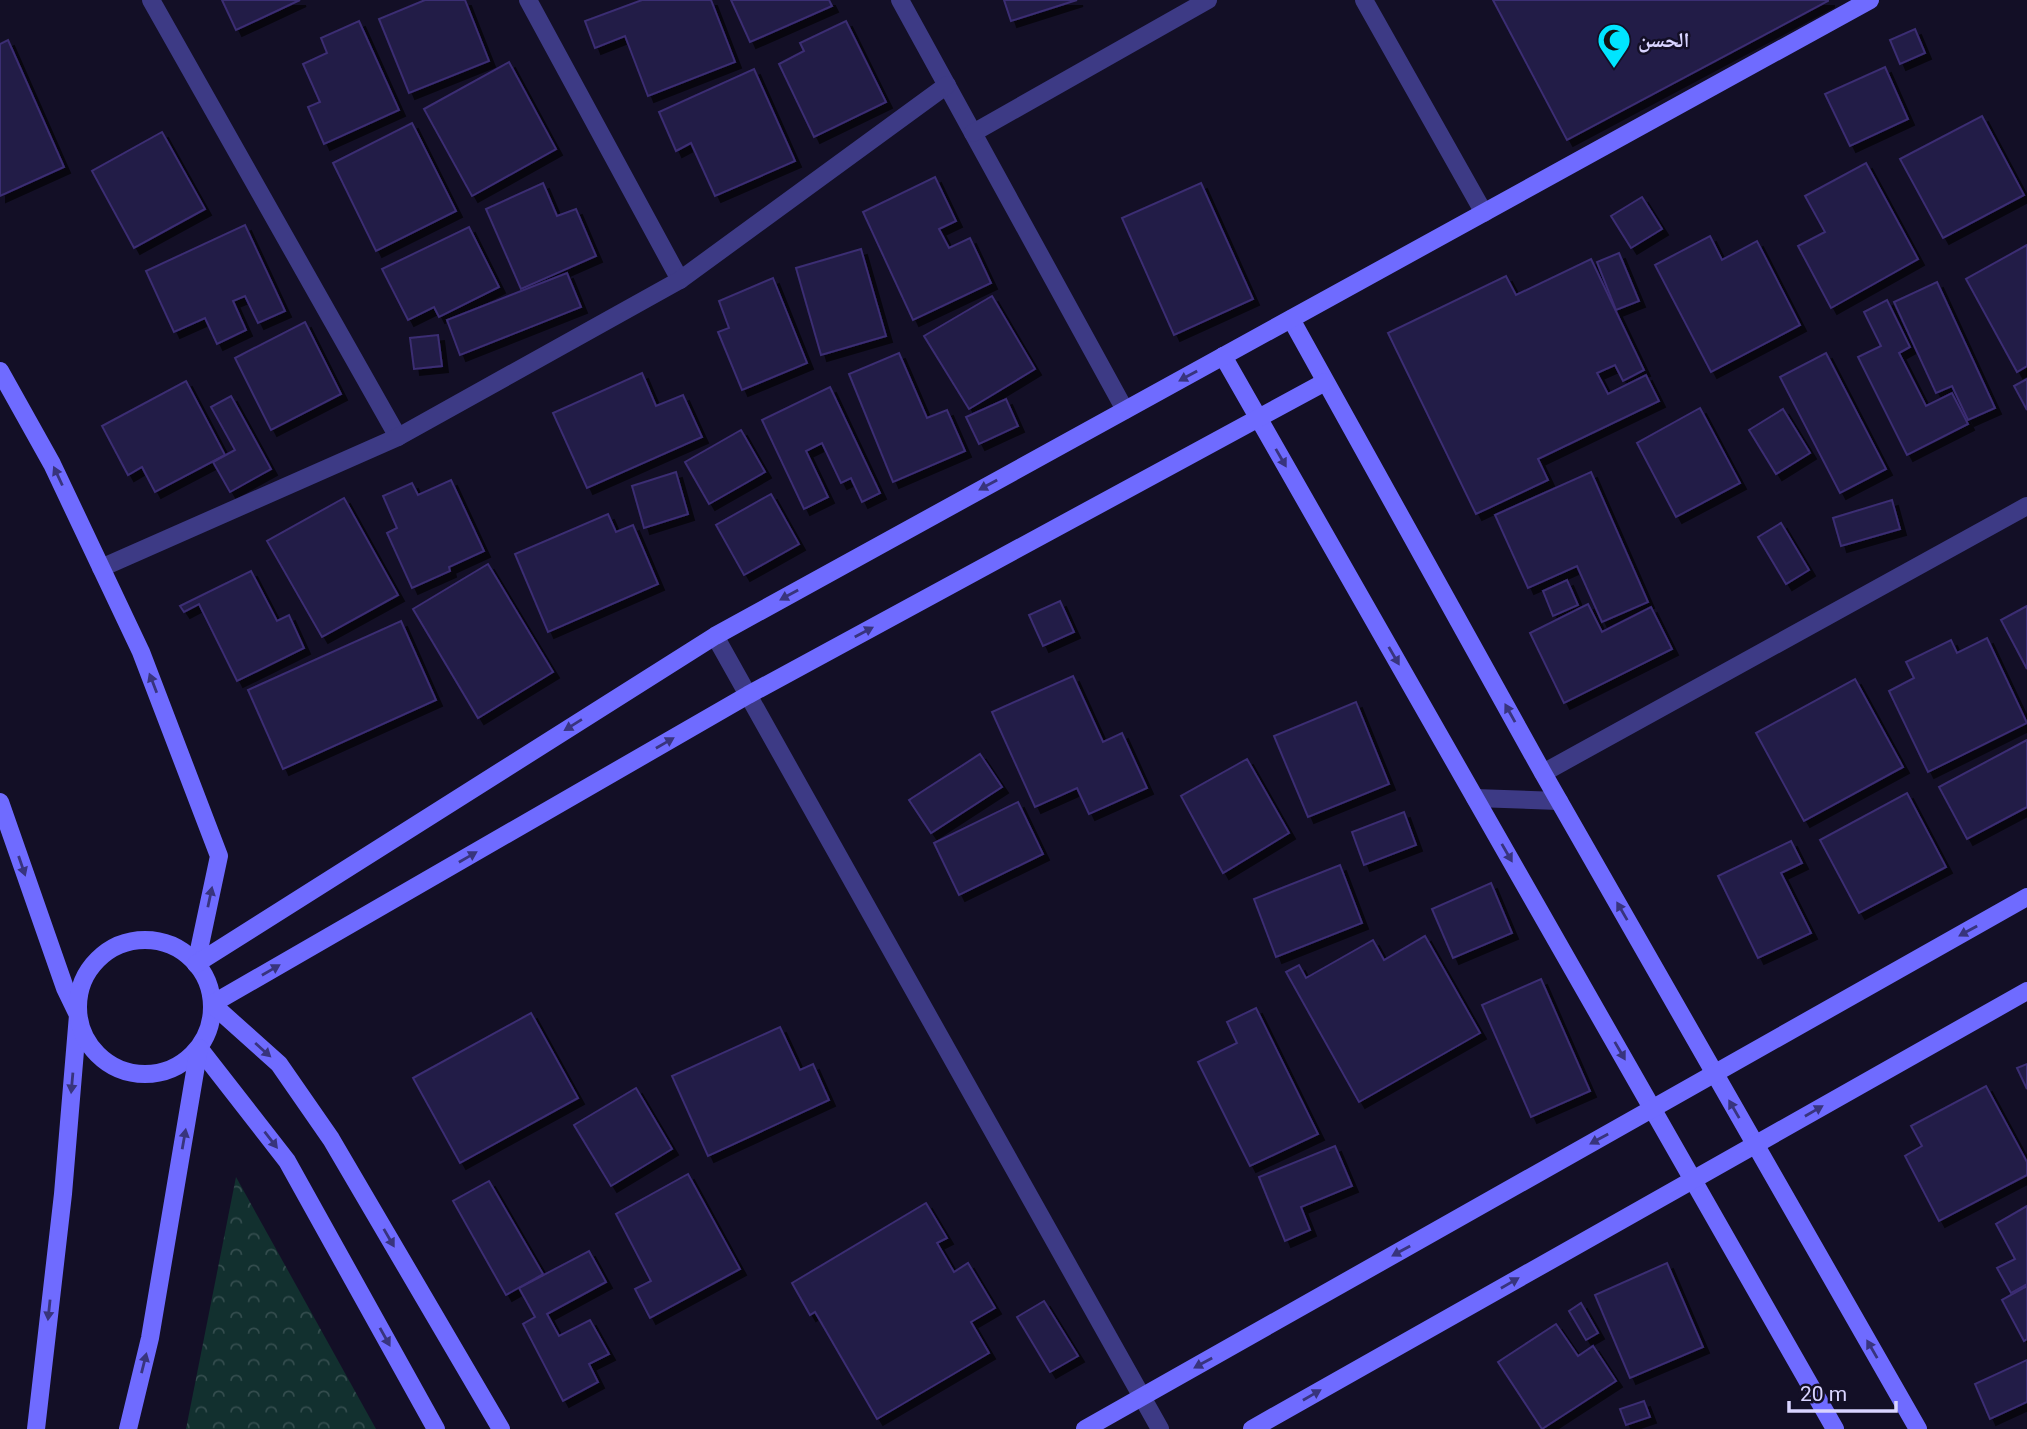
<svg xmlns="http://www.w3.org/2000/svg" width="2027" height="1429" font-family="Roboto,'Noto Naskh Arabic',sans-serif">
<style>
.park{fill:url(#park-crowns)}
.building{fill:#241b47;stroke:#3b2d73;stroke-width:2;filter:url(#shadow)}
.lines{fill:none;stroke-linecap:round;stroke-linejoin:round}
.street{stroke:#3d3a85;stroke-width:18}
.secondary{stroke:#6f6bff;stroke-width:18}
.oneway{fill:#38347d}
.labels{text-anchor:middle;dominant-baseline:central;stroke-width:5;stroke-linejoin:round;paint-order:stroke}
.poi-label{font-size:21px;font-weight:bold;fill:#d9d4ff;stroke:#130f26;text-anchor:start}
</style>
<defs>
<pattern id="park-crowns" width="20" height="18" patternUnits="userSpaceOnUse" patternTransform="scale(1.75)"><rect width="20" height="18" fill="#12302f"/><path d="M2 6a3 3 0 1 1 6 0M12 15a3 3 0 1 1 6 0" fill="none" stroke="#344d4e"/></pattern>
<filter id="shadow"><feDropShadow dx="6" dy="6" stdDeviation="0" flood-color="#0009"/></filter>
</defs>
<rect width="100%" height="100%" fill="#130f26"/>
<path class="park" d="M 236,1177 L 376,1429 L 186,1429 Z"/>
<g class="building">
<path d="M 222,0 L 300,0 L 236,30 Z"/>
<path d="M 425,0 L 465,0 L 489,61 L 409,93 L 379,19 Z"/>
<path d="M 642,0 L 711,0 L 735,62 L 648,96 L 625,36 L 595,48 L 585,21 Z"/>
<path d="M 731,0 L 829,0 L 832,6 L 750,42 Z"/>
<path d="M 1004,0 L 1077,0 L 1011,21 Z"/>
<path d="M 1493,0 L 1828,0 L 1828,1 L 1567,140 Z"/>
<path d="M 359,21 L 399,110 L 324,144 L 308,107 L 320,102 L 303,64 L 327,53 L 321,38 Z"/>
<path d="M 846,21 L 886,102 L 814,137 L 779,64 L 804,51 L 800,43 Z"/>
<path d="M 1915,29 L 1925,53 L 1900,64 L 1890,40 Z"/>
<path d="M 8,40 L 64,167 L 0,196 L 0,44 Z"/>
<path d="M 509,62 L 556,149 L 472,196 L 424,109 Z"/>
<path d="M 1885,67 L 1908,119 L 1850,146 L 1825,94 Z"/>
<path d="M 754,69 L 795,161 L 715,196 L 691,143 L 676,151 L 659,112 Z"/>
<path d="M 1982,116 L 2024,195 L 1943,238 L 1900,159 Z"/>
<path d="M 412,123 L 456,211 L 376,251 L 333,163 Z"/>
<path d="M 162,132 L 205,209 L 134,248 L 92,171 Z"/>
<path d="M 1866,163 L 1918,259 L 1831,308 L 1798,246 L 1825,232 L 1805,196 Z"/>
<path d="M 935,177 L 956,221 L 939,229 L 949,248 L 970,238 L 991,283 L 913,320 L 863,212 Z"/>
<path d="M 543,183 L 557,216 L 576,209 L 596,256 L 521,289 L 486,209 Z"/>
<path d="M 1201,183 L 1253,299 L 1174,335 L 1122,218 Z"/>
<path d="M 1642,197 L 1662,229 L 1631,248 L 1611,216 Z"/>
<path d="M 245,225 L 285,311 L 258,323 L 245,296 L 233,301 L 246,330 L 217,344 L 205,318 L 174,332 L 146,271 Z"/>
<path d="M 469,227 L 499,287 L 439,317 L 434,307 L 408,320 L 382,269 Z"/>
<path d="M 1710,236 L 1722,260 L 1757,241 L 1800,325 L 1711,372 L 1655,265 Z"/>
<path d="M 2027,245 L 2027,366 L 2017,372 L 1966,279 Z"/>
<path d="M 861,249 L 886,336 L 821,355 L 796,268 Z"/>
<path d="M 1619,253 L 1639,301 L 1616,310 L 1597,262 Z"/>
<path d="M 1591,259 L 1644,370 L 1623,381 L 1615,365 L 1597,373 L 1608,394 L 1646,375 L 1659,401 L 1538,459 L 1548,480 L 1476,514 L 1388,333 L 1506,276 L 1516,295 Z"/>
<path d="M 567,273 L 581,307 L 460,355 L 447,320 Z"/>
<path d="M 773,278 L 807,363 L 742,390 L 718,332 L 729,328 L 719,301 Z"/>
<path d="M 1937,282 L 1995,408 L 1968,420 L 1952,386 L 1936,393 L 1894,302 Z"/>
<path d="M 992,296 L 1035,369 L 969,409 L 924,336 Z"/>
<path d="M 1887,300 L 1910,347 L 1899,353 L 1926,406 L 1952,393 L 1968,424 L 1907,455 L 1858,357 L 1881,346 L 1864,312 Z"/>
<path d="M 305,322 L 341,394 L 271,430 L 235,358 Z"/>
<path d="M 438,335 L 442,366 L 414,369 L 410,338 Z"/>
<path d="M 899,353 L 927,418 L 947,410 L 965,451 L 893,482 L 849,374 Z"/>
<path d="M 1826,353 L 1886,469 L 1840,493 L 1780,377 Z"/>
<path d="M 642,373 L 656,406 L 683,395 L 702,437 L 587,488 L 553,413 Z"/>
<path d="M 2027,379 L 2027,410 L 2014,386 Z"/>
<path d="M 186,381 L 225,455 L 155,492 L 142,467 L 128,475 L 102,426 Z"/>
<path d="M 830,387 L 880,493 L 862,502 L 851,478 L 841,483 L 822,443 L 806,451 L 828,497 L 804,509 L 762,420 Z"/>
<path d="M 231,396 L 271,469 L 230,492 L 213,462 L 235,450 L 211,407 Z"/>
<path d="M 1006,399 L 1018,426 L 979,444 L 966,417 Z"/>
<path d="M 1700,408 L 1740,483 L 1676,517 L 1637,443 Z"/>
<path d="M 1783,409 L 1810,453 L 1776,474 L 1749,430 Z"/>
<path d="M 741,430 L 765,472 L 709,504 L 685,462 Z"/>
<path d="M 676,472 L 688,514 L 644,528 L 632,486 Z"/>
<path d="M 1591,472 L 1648,602 L 1602,622 L 1577,566 L 1528,588 L 1495,515 Z"/>
<path d="M 451,480 L 484,551 L 449,567 L 450,571 L 412,588 L 387,533 L 397,528 L 383,496 L 412,483 L 418,495 Z"/>
<path d="M 771,494 L 799,544 L 744,575 L 716,525 Z"/>
<path d="M 344,498 L 398,595 L 322,637 L 267,541 Z"/>
<path d="M 1892,500 L 1900,529 L 1841,546 L 1833,518 Z"/>
<path d="M 608,514 L 616,532 L 633,525 L 658,584 L 548,632 L 515,554 Z"/>
<path d="M 1781,523 L 1809,570 L 1786,584 L 1758,537 Z"/>
<path d="M 488,564 L 553,672 L 478,718 L 413,609 Z"/>
<path d="M 251,571 L 277,621 L 289,615 L 304,648 L 237,681 L 199,604 L 184,612 L 180,606 Z"/>
<path d="M 1567,580 L 1578,605 L 1553,616 L 1543,591 Z"/>
<path d="M 1060,601 L 1074,632 L 1043,646 L 1029,615 Z"/>
<path d="M 1588,604 L 1602,632 L 1651,607 L 1672,649 L 1564,703 L 1530,633 Z"/>
<path d="M 2027,606 L 2027,669 L 2001,620 Z"/>
<path d="M 401,621 L 436,700 L 283,769 L 248,690 Z"/>
<path d="M 1987,638 L 2027,723 L 1928,772 L 1889,691 L 1914,678 L 1906,662 L 1951,640 L 1957,653 Z"/>
<path d="M 1073,676 L 1103,742 L 1122,733 L 1147,788 L 1089,814 L 1077,788 L 1035,807 L 992,712 Z"/>
<path d="M 1855,679 L 1903,767 L 1804,821 L 1756,733 Z"/>
<path d="M 1356,702 L 1389,784 L 1308,817 L 1274,736 Z"/>
<path d="M 2027,740 L 2027,807 L 1967,839 L 1939,787 Z"/>
<path d="M 980,754 L 1002,787 L 931,833 L 909,800 Z"/>
<path d="M 1247,759 L 1289,833 L 1223,873 L 1181,796 Z"/>
<path d="M 1907,793 L 1946,867 L 1859,913 L 1820,840 Z"/>
<path d="M 1018,802 L 1043,854 L 959,895 L 934,843 Z"/>
<path d="M 1404,812 L 1416,845 L 1364,865 L 1352,832 Z"/>
<path d="M 1791,841 L 1802,863 L 1781,873 L 1811,933 L 1758,958 L 1718,876 Z"/>
<path d="M 1340,865 L 1362,923 L 1276,957 L 1254,899 Z"/>
<path d="M 1491,883 L 1512,933 L 1453,958 L 1432,909 Z"/>
<path d="M 1425,936 L 1480,1033 L 1359,1102 L 1286,972 L 1299,965 L 1306,978 L 1373,940 L 1384,960 Z"/>
<path d="M 1541,979 L 1590,1091 L 1531,1117 L 1482,1005 Z"/>
<path d="M 1256,1008 L 1318,1134 L 1250,1166 L 1198,1062 L 1237,1043 L 1227,1022 Z"/>
<path d="M 531,1013 L 578,1098 L 460,1163 L 413,1078 Z"/>
<path d="M 780,1027 L 800,1070 L 813,1064 L 829,1100 L 708,1156 L 672,1076 Z"/>
<path d="M 2027,1064 L 2027,1089 L 2017,1068 Z"/>
<path d="M 1986,1086 L 2027,1162 L 2027,1175 L 1939,1221 L 1905,1156 L 1922,1146 L 1911,1126 Z"/>
<path d="M 636,1088 L 672,1149 L 611,1186 L 574,1125 Z"/>
<path d="M 1335,1146 L 1352,1186 L 1301,1207 L 1310,1230 L 1285,1241 L 1259,1177 Z"/>
<path d="M 688,1174 L 740,1269 L 650,1318 L 635,1289 L 651,1281 L 616,1214 Z"/>
<path d="M 489,1181 L 543,1274 L 506,1295 L 453,1201 Z"/>
<path d="M 926,1203 L 947,1238 L 937,1243 L 954,1272 L 968,1263 L 995,1308 L 971,1322 L 989,1353 L 877,1419 L 815,1312 L 810,1315 L 792,1283 Z"/>
<path d="M 2027,1206 L 2027,1284 L 2011,1293 L 1997,1268 L 2015,1259 L 1996,1224 Z"/>
<path d="M 589,1251 L 606,1282 L 547,1314 L 559,1336 L 590,1320 L 609,1354 L 589,1364 L 598,1382 L 563,1401 L 523,1324 L 535,1317 L 519,1288 Z"/>
<path d="M 1667,1263 L 1703,1347 L 1630,1378 L 1595,1295 Z"/>
<path d="M 2027,1286 L 2027,1339 L 2024,1341 L 2002,1300 Z"/>
<path d="M 1044,1301 L 1078,1356 L 1050,1372 L 1017,1317 Z"/>
<path d="M 1581,1303 L 1598,1333 L 1586,1340 L 1569,1311 Z"/>
<path d="M 1556,1324 L 1578,1356 L 1593,1346 L 1616,1381 L 1542,1429 L 1498,1362 Z"/>
<path d="M 2027,1360 L 2027,1402 L 1990,1419 L 1975,1384 Z"/>
<path d="M 1644,1401 L 1650,1417 L 1626,1425 L 1620,1409 Z"/>
</g>
<g class="lines">
<g class="street">
<path d="M 151,0 L 398,437"/>
<path d="M 528,0 L 680,280"/>
<path d="M 900,0 L 1125,410"/>
<path d="M 1364,0 L 1484,213"/>
<path d="M 973,133 L 1208,0"/>
<path d="M 101,568 L 398,437 L 680,280 L 947,85"/>
<path d="M 715,636 L 1160,1429"/>
<path d="M 1543,773 L 2027,506"/>
<path d="M 1475,798 L 1559,801"/>
</g>
<g class="secondary">
<path d="M 1291,319 L 1543,773 L 1918,1429"/>
<path d="M 1223,356 L 1835,1429"/>
<path d="M 0,371 L 52,464 L 141,652 L 219,856 L 196,964"/>
<path d="M 0,802 L 65,988 L 78,1015 L 63,1194 L 36,1429"/>
<circle cx="145" cy="1007" r="67"/>
<path d="M 196,964 L 715,636 L 1870,0"/>
<path d="M 199,1048 L 287,1161 L 436,1429"/>
<path d="M 128,1429 L 150,1338 L 199,1048"/>
<path d="M 501,1429 L 331,1139 L 279,1064 L 212,1004 L 748,695 L 1325,382"/>
<path d="M 1085,1429 L 2027,897"/>
<path d="M 1252,1429 L 2027,991"/>
</g>
</g>
<defs><path id="oneway-solid" d="M-6-.8H1V-3.2L6.5 0L1 3.2V.8H-6Z" transform="scale(1.75)"/></defs>
<g class="oneway">
<use href="#oneway-solid" transform="translate(1188 376) rotate(151)"/>
<use href="#oneway-solid" transform="translate(1281 458) rotate(60)"/>
<use href="#oneway-solid" transform="translate(58 476) rotate(-115)"/>
<use href="#oneway-solid" transform="translate(988 485) rotate(151)"/>
<use href="#oneway-solid" transform="translate(789 595) rotate(151)"/>
<use href="#oneway-solid" transform="translate(864 632) rotate(-28)"/>
<use href="#oneway-solid" transform="translate(1394 656) rotate(60)"/>
<use href="#oneway-solid" transform="translate(153 683) rotate(-111)"/>
<use href="#oneway-solid" transform="translate(1510 713) rotate(-119)"/>
<use href="#oneway-solid" transform="translate(573 725) rotate(148)"/>
<use href="#oneway-solid" transform="translate(665 743) rotate(-30)"/>
<use href="#oneway-solid" transform="translate(1507 853) rotate(60)"/>
<use href="#oneway-solid" transform="translate(468 857) rotate(-30)"/>
<use href="#oneway-solid" transform="translate(22 866) rotate(71)"/>
<use href="#oneway-solid" transform="translate(210 897) rotate(-78)"/>
<use href="#oneway-solid" transform="translate(1622 911) rotate(-120)"/>
<use href="#oneway-solid" transform="translate(1968 931) rotate(151)"/>
<use href="#oneway-solid" transform="translate(271 970) rotate(-30)"/>
<use href="#oneway-solid" transform="translate(263 1050) rotate(42)"/>
<use href="#oneway-solid" transform="translate(1620 1051) rotate(60)"/>
<use href="#oneway-solid" transform="translate(72 1083) rotate(95)"/>
<use href="#oneway-solid" transform="translate(1734 1109) rotate(-120)"/>
<use href="#oneway-solid" transform="translate(1814 1111) rotate(-30)"/>
<use href="#oneway-solid" transform="translate(184 1139) rotate(-80)"/>
<use href="#oneway-solid" transform="translate(1599 1139) rotate(151)"/>
<use href="#oneway-solid" transform="translate(271 1140) rotate(52)"/>
<use href="#oneway-solid" transform="translate(389 1238) rotate(60)"/>
<use href="#oneway-solid" transform="translate(1401 1251) rotate(151)"/>
<use href="#oneway-solid" transform="translate(1510 1283) rotate(-30)"/>
<use href="#oneway-solid" transform="translate(49 1310) rotate(96)"/>
<use href="#oneway-solid" transform="translate(385 1337) rotate(61)"/>
<use href="#oneway-solid" transform="translate(1872 1349) rotate(-120)"/>
<use href="#oneway-solid" transform="translate(144 1363) rotate(-76)"/>
<use href="#oneway-solid" transform="translate(1203 1363) rotate(151)"/>
<use href="#oneway-solid" transform="translate(1312 1395) rotate(-30)"/>
</g>
<defs>
<symbol id="mosque-pin" viewBox="-11 -11 22 30"><path d="M0 17L-7.5 6A9.5 9.5 0 1 1 7.5 6Z" fill="#00e5ff" stroke="#130f26"/><path d="M3.5-4.9A6 6 0 1 0 3.5 4.9A5 5 0 1 1 3.5-4.9Z" fill="#111"/></symbol>
</defs>
<g fill-rule="evenodd">
<use href="#mosque-pin" x="1595" y="21" width="38" height="52"/>
</g>
<g class="labels">
<g class="poi-label">
<text x="1638" y="40">الحسن</text>
</g>
</g>
<path d="M1789 1401v10h107v-10" fill="none" stroke="#d9d4ff" stroke-width="3.5"/>
<text x="1800" y="1401" font-size="21" fill="#d9d4ff" stroke="#130f26" stroke-width="5" paint-order="stroke">20 m</text>
</svg>
